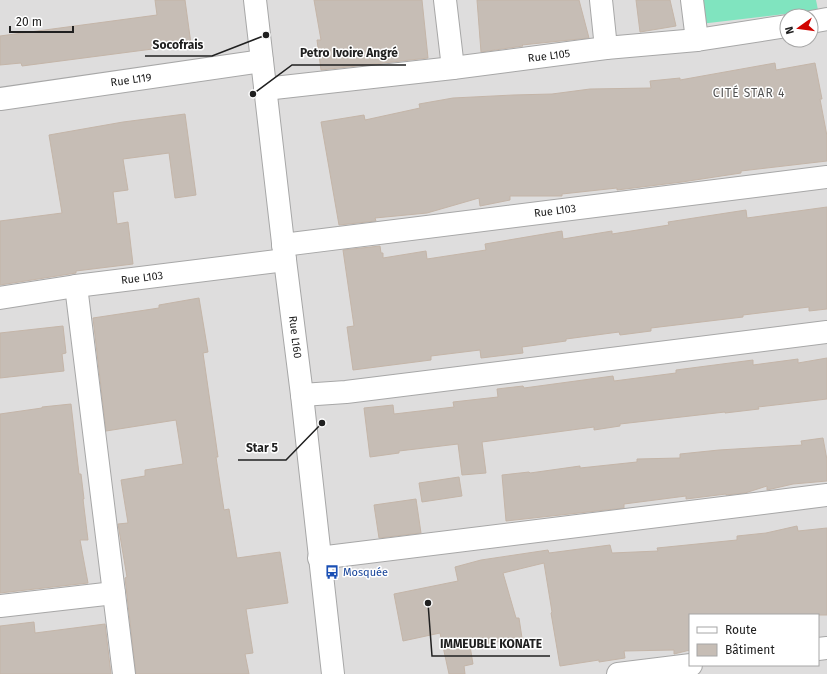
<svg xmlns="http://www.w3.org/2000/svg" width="827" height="674" font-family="'Fira Sans',sans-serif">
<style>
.residential{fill:#dedddd;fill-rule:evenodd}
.pitch{fill:#80e4bf}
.building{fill:#c6bdb5;stroke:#c4b5a8}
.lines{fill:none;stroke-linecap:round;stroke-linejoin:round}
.minor-casing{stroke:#a7a7a7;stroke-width:24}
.minor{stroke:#fff;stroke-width:22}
.labels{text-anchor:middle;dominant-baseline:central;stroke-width:3;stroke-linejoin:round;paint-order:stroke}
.street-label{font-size:11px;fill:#202020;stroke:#fff}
.transit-label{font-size:11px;fill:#164399;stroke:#fff;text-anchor:start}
.neighbourhood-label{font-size:12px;letter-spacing:1px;fill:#535353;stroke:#fff}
.leader{fill:none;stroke:#202020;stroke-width:1.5}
.callout-dot{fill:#202020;stroke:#fff;stroke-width:1.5}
.callout-label{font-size:12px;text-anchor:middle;font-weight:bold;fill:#202020;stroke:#fff;stroke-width:3;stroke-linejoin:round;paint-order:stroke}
</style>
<rect width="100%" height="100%" fill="#f1eee6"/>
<path class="residential" d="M 0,0 L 827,0 L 827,674 L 0,674 ZM 787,16 L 811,16 L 811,40 L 787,40 ZM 690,615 L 818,615 L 818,665 L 690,665 Z"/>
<path class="pitch" d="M 697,0 L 816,0 L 818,10 L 700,24 Z"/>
<g class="building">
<path d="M 155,0 L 185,0 L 191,44 L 22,66 L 21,63 L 0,65 L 0,36 L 157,15 Z"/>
<path d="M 314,0 L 422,0 L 428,58 L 321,70 L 317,40 L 321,40 Z"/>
<path d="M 477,0 L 579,0 L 589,38 L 522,45 L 523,46 L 481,52 Z"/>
<path d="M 636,0 L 670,0 L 676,26 L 640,32 Z"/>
<path d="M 775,63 L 776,70 L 815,63 L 822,99 L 820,99 L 827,136 L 827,161 L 741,171 L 741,173 L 682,182 L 617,190 L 617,188 L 562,194 L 562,196 L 510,196 L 510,200 L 480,206 L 479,198 L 427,213 L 375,218 L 376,221 L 339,225 L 321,122 L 364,115 L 365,120 L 420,108 L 419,104 L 453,98 L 513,95 L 552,94 L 590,89 L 651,88 L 650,81 L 680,78 L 680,80 Z"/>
<path d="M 185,114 L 196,195 L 175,198 L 169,153 L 123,159 L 128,190 L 113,192 L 117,224 L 128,222 L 133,264 L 76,271 L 76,273 L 0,285 L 0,221 L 62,213 L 49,135 L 123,122 Z"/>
<path d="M 827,207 L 827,309 L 809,311 L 809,307 L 743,315 L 743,317 L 651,328 L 651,331 L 620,335 L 619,332 L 566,339 L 566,341 L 522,347 L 523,353 L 481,358 L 480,350 L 431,356 L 431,360 L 353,370 L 347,327 L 354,326 L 343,250 L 380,246 L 381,253 L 383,253 L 383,258 L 426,251 L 427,259 L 486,250 L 485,244 L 562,231 L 563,239 L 612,231 L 612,234 L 669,225 L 668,222 L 746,210 L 747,218 Z"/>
<path d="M 199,298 L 208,352 L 203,353 L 218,457 L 216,457 L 224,510 L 229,509 L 237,558 L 280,552 L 288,603 L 246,609 L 253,653 L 245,654 L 249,674 L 136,674 L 125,578 L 127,577 L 118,524 L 128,523 L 121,480 L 145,476 L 145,470 L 183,464 L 176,420 L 106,431 L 93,318 L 159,308 L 159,305 Z"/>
<path d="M 63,326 L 66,353 L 62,354 L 64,371 L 0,378 L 0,333 Z"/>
<path d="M 827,358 L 827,399 L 758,407 L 759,409 L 725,413 L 725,412 L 620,424 L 620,426 L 594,430 L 594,427 L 482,442 L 486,473 L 462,475 L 458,444 L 399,451 L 399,453 L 370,457 L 364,408 L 393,405 L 394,414 L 454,407 L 453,402 L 498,397 L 497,389 L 523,386 L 524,388 L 613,376 L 614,381 L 676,373 L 676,370 L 753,360 L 753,365 L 798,359 L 798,363 Z"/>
<path d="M 71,404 L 79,474 L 81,474 L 84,499 L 83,499 L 88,540 L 80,540 L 88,583 L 0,593 L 0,414 L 42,408 L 42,407 Z"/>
<path d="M 823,438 L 827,460 L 827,481 L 793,484 L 767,490 L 767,486 L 745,493 L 726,495 L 726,494 L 686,499 L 686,496 L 624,504 L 624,508 L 506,521 L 502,475 L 529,472 L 530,473 L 580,466 L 580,468 L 637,462 L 637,459 L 680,458 L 680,454 L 719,450 L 802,445 L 801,441 Z"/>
<path d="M 459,477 L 462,496 L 422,502 L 419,483 Z"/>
<path d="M 416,499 L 421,533 L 379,538 L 374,505 Z"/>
<path d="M 797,526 L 798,531 L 827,528 L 827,615 L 690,615 L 690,650 L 674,654 L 674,650 L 624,651 L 625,658 L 599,662 L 599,660 L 560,666 L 551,613 L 552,612 L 544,563 L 503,573 L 516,618 L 519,618 L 522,638 L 470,646 L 473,664 L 464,666 L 465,674 L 449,674 L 440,633 L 403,641 L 394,594 L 458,581 L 455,567 L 481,560 L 548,550 L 549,553 L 610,545 L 612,553 L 658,551 L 657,548 L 737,540 L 737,536 L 766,533 Z"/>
<path d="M 34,622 L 35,633 L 105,624 L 111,674 L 0,674 L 0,626 Z"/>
</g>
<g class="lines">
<defs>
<g id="minor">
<path d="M 255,0 L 285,260 L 302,395 L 333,674"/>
<path d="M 445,0 L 453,68"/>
<path d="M 601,0 L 606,48"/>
<path d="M 692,0 L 697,40"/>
<path d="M 811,22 L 827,19"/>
<path d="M 265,89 L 453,68 L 606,48 L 697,40 L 787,26"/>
<path d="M 0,99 L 262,61"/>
<path d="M 283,245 L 827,177"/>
<path d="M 76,286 L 124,674"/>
<path d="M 0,298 L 76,286 L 285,260"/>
<path d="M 302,395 L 346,392 L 827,332"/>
<path d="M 319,558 L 827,495"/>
<path d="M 0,606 L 114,593"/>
<path d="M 818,649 L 827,648"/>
<path d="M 618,674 L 691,665"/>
</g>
</defs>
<use href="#minor" class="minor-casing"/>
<use href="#minor" class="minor"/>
</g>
<defs>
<symbol id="bus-bare" viewBox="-9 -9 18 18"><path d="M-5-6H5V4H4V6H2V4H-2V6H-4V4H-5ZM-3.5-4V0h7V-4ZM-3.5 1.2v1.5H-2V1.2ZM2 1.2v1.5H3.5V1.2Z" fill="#1a4fb4" stroke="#fff" stroke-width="2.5" paint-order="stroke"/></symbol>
</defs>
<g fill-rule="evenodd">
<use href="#bus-bare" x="322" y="562" width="20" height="20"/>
</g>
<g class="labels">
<g class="street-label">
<text transform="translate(549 56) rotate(-7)">Rue L105</text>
<text transform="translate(131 80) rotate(-8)">Rue L119</text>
<text transform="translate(555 211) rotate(-7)">Rue L103</text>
<text transform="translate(142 278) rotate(-7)">Rue L103</text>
<text transform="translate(295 337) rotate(83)">Rue L160</text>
</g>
<g class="transit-label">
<text x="343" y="572">Mosquée</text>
</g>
<g class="neighbourhood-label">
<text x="749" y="93">CITÉ STAR 4</text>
</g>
</g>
<path class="leader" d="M266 35L212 56H145M253 94L292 65H406M322 423L286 460H238M428 603L432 656H550"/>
<g class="callout-dot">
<circle cx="266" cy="35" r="4"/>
<circle cx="253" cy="94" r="4"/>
<circle cx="322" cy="423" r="4"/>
<circle cx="428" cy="603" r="4"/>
</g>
<g class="callout-label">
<text x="178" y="49">Socofrais</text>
<text x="349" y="57">Petro Ivoire Angré</text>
<text x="262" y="452">Star 5</text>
<text x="491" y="648">IMMEUBLE KONATE</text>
</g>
<rect x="689" y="614" width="130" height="52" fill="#ffffff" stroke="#a6a6a6"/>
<rect x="697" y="627" width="20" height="6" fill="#ffffff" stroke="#a6a6a6"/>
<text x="725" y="634" font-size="12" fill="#202020">Route</text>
<rect x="697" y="644" width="20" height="12" fill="#c6bdb5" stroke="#a6a6a6"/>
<text x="725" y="654" font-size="12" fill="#202020">Bâtiment</text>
<g transform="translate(799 28) rotate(256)"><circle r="19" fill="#ffffff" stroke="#a6a6a6"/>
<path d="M0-3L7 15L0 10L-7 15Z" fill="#d00400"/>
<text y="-6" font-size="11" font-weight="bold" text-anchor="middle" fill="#202020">N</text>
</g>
<path d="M10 26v6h63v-6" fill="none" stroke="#202020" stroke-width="2"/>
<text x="16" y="26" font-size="12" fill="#202020" stroke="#ffffff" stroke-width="3" paint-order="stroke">20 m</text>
</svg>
